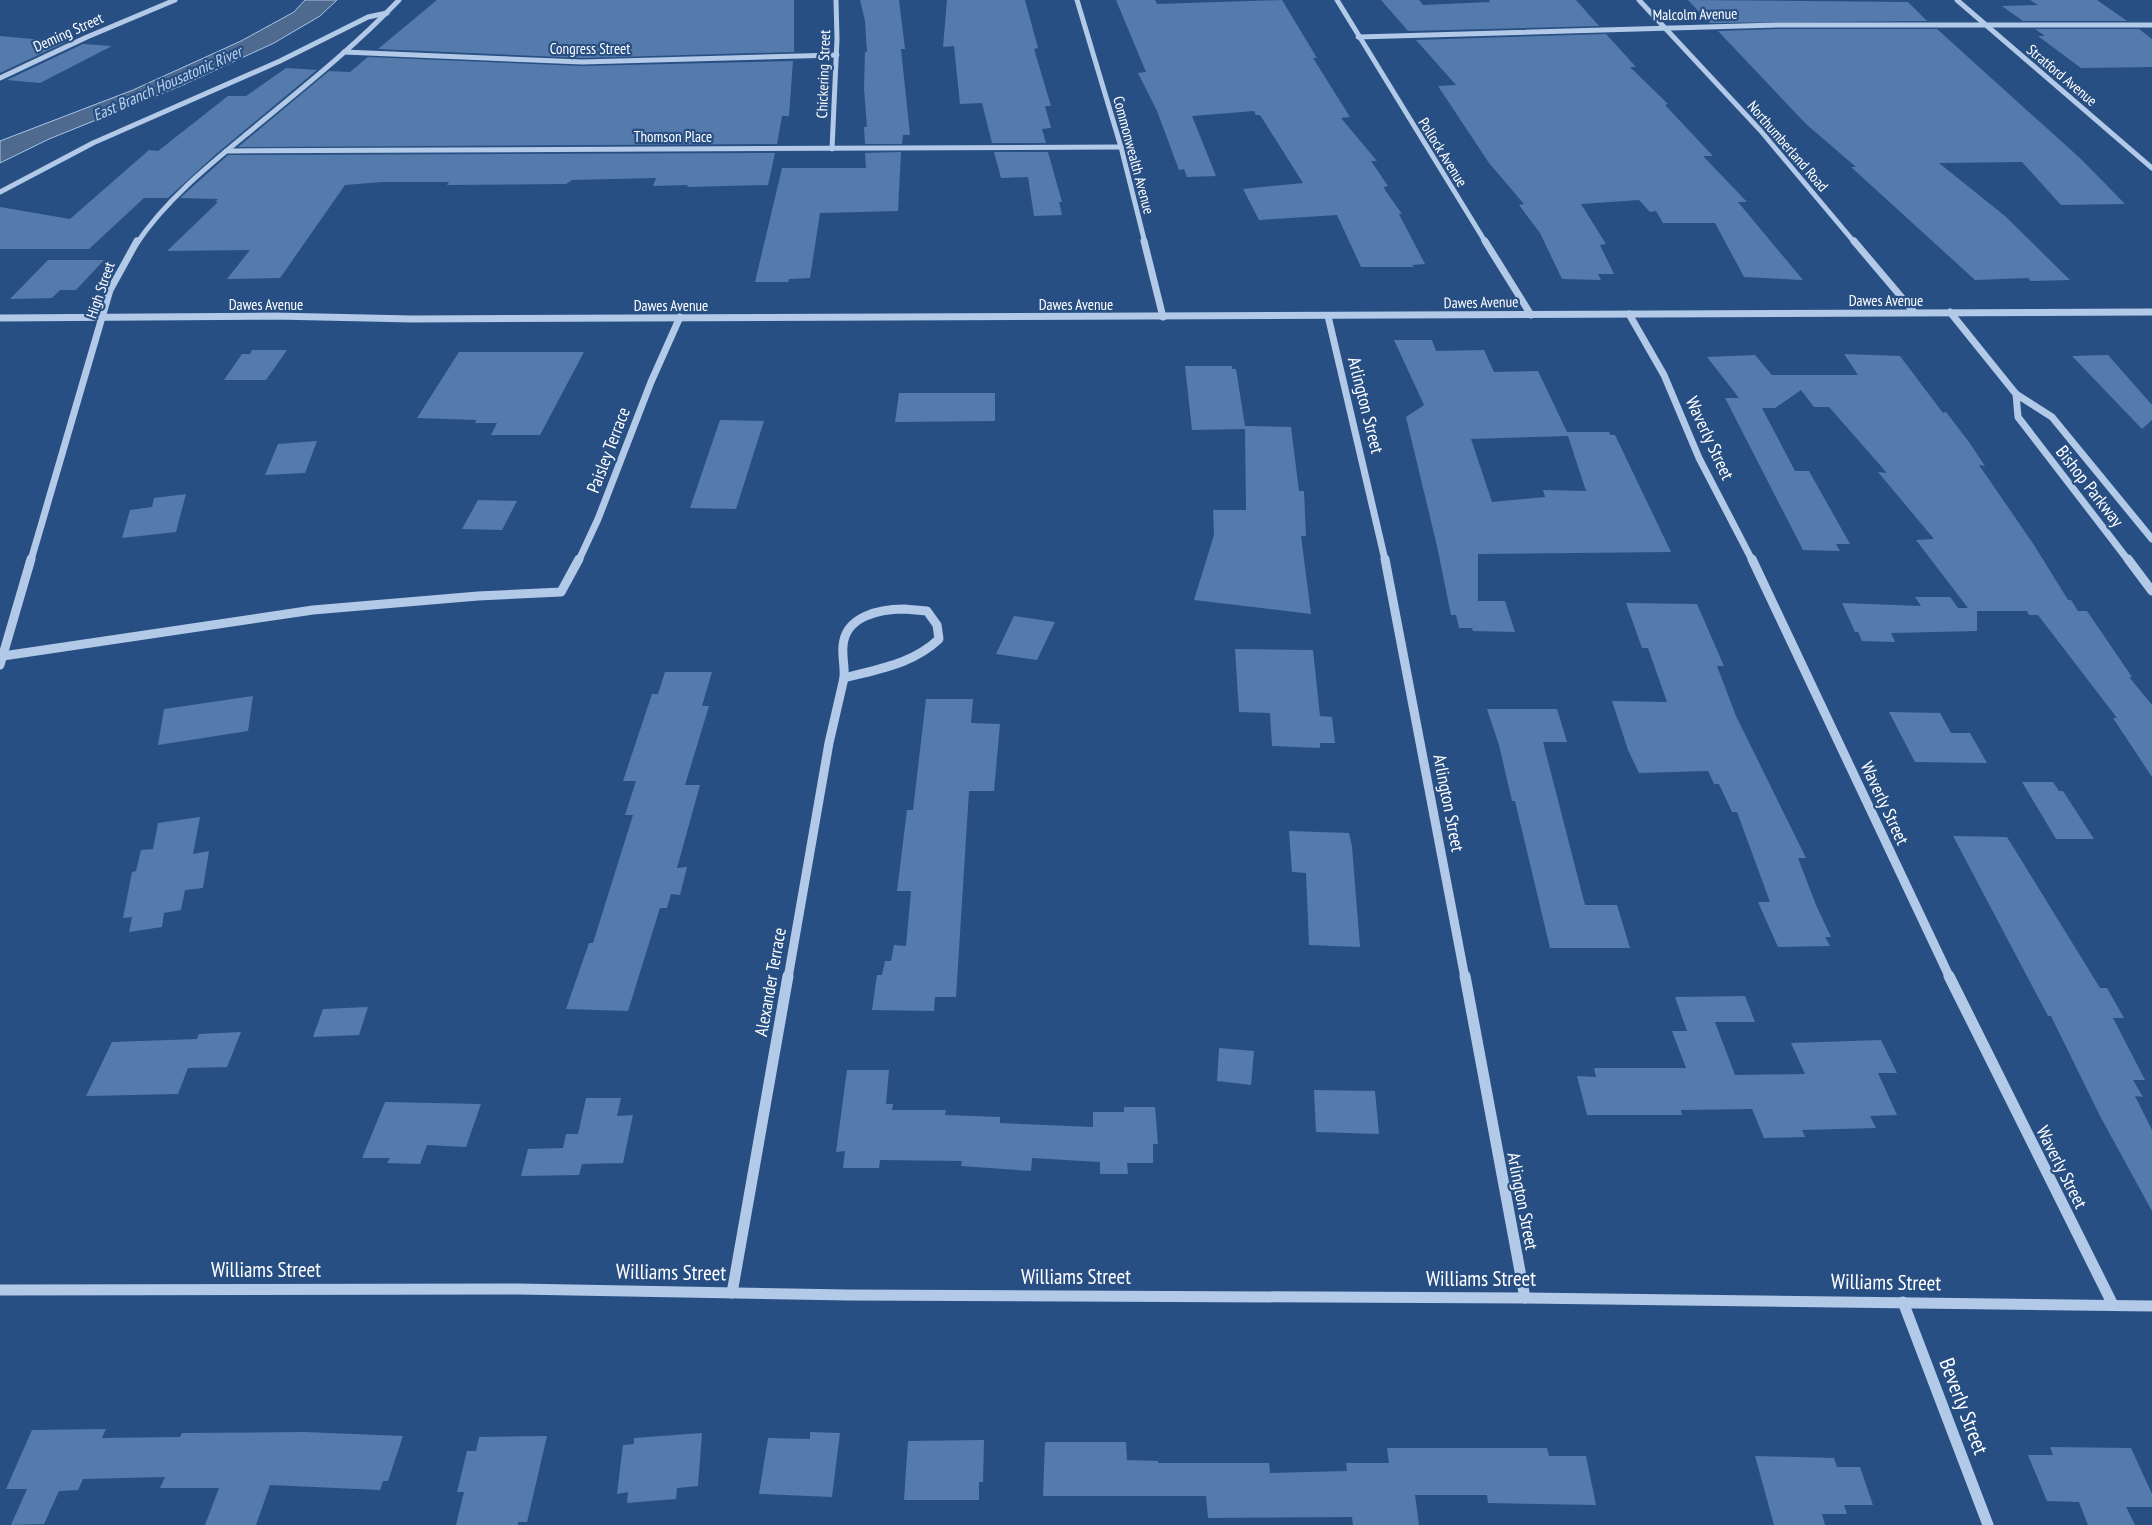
<svg xmlns="http://www.w3.org/2000/svg" width="2152" height="1525" font-family="'PT Sans Narrow',sans-serif">
<style>
.water{fill:#4e6a8f;stroke:#a6c4e7}
.building{fill:#557bad;fill-rule:evenodd}
.lines{fill:none;stroke-linecap:round;stroke-linejoin:round}
.minor-far3{stroke:#b2c9e7;stroke-width:5}
.minor-far2{stroke:#b2c9e7;stroke-width:7}
.minor-far1{stroke:#b2c9e7;stroke-width:9}
.minor{stroke:#b2c9e7;stroke-width:11}
.labels{text-anchor:middle;dominant-baseline:central;stroke-width:4.5;stroke-linejoin:round;paint-order:stroke}
.far-street-label{font-size:15px;fill:#fff;stroke:#284f83}
.far-water-label{font-size:16px;font-style:italic;fill:#bdd3ee;stroke:#284f83}
.street-label{font-size:18px;fill:#fff;stroke:#284f83}
.near-street-label{font-size:21px;fill:#fff;stroke:#284f83}
</style>
<rect width="100%" height="100%" fill="#284f83"/>
<path class="water" d="M 305,0 L 337,0 L 320,16 L 274,43 L 183,85 L 49,139 L 0,163 L 0,141 L 133,90 L 241,41 L 294,12 Z"/>
<g class="building">
<path d="M 437,0 L 794,0 L 794,52 L 582,58 L 378,49 Z"/>
<path d="M 860,0 L 899,0 L 905,49 L 901,49 L 910,135 L 903,135 L 902,144 L 865,144 L 864,127 L 867,127 L 864,89 L 865,52 L 867,52 L 865,21 Z"/>
<path d="M 947,0 L 1025,0 L 1038,48 L 1034,49 L 1051,106 L 1045,106 L 1051,128 L 1042,129 L 1046,143 L 992,143 L 982,103 L 960,104 L 954,46 L 943,47 Z"/>
<path d="M 1116,0 L 1155,0 L 1157,4 L 1282,0 L 1317,58 L 1313,58 L 1350,117 L 1341,118 L 1377,161 L 1371,161 L 1388,186 L 1384,187 L 1385,190 L 1402,214 L 1399,214 L 1425,264 L 1412,265 L 1414,267 L 1361,267 L 1337,215 L 1259,220 L 1243,189 L 1303,183 L 1260,115 L 1256,115 L 1254,111 L 1192,116 L 1216,176 L 1187,177 L 1184,169 L 1179,170 L 1157,111 L 1138,73 L 1146,72 Z"/>
<path d="M 1381,0 L 1419,0 L 1423,5 L 1490,2 L 1489,0 L 1576,0 L 1599,26 L 1408,31 Z"/>
<path d="M 1688,0 L 1908,2 L 1927,21 L 1710,23 Z"/>
<path d="M 2030,0 L 2097,0 L 2127,21 L 2023,21 L 2002,6 L 2038,5 Z"/>
<path d="M 1777,29 L 1937,29 L 2082,160 L 2125,204 L 2061,205 L 2022,162 L 1939,163 L 2005,216 L 2070,280 L 2031,281 L 2028,278 L 1975,280 L 1851,167 L 1856,167 L 1806,124 L 1718,31 Z"/>
<path d="M 2035,29 L 2139,29 L 2152,39 L 2152,67 L 2081,68 L 2038,36 L 2045,36 Z"/>
<path d="M 1606,34 L 1636,67 L 1630,67 L 1668,104 L 1665,105 L 1713,156 L 1703,156 L 1747,202 L 1738,202 L 1803,280 L 1744,277 L 1715,223 L 1663,223 L 1656,211 L 1650,212 L 1639,200 L 1581,204 L 1606,244 L 1600,245 L 1614,274 L 1598,274 L 1601,280 L 1562,279 L 1540,233 L 1519,205 L 1524,204 L 1489,163 L 1438,86 L 1456,85 L 1416,40 Z"/>
<path d="M 0,36 L 66,42 L 0,73 Z"/>
<path d="M 83,44 L 112,46 L 40,83 L 7,80 Z"/>
<path d="M 368,57 L 582,66 L 793,61 L 789,116 L 782,116 L 777,144 L 238,147 L 329,71 L 350,72 Z"/>
<path d="M 286,68 L 317,70 L 215,155 L 168,198 L 144,198 L 89,249 L 0,249 L 0,207 L 70,219 L 149,150 L 158,151 L 228,96 L 246,96 Z"/>
<path d="M 901,152 L 898,211 L 820,213 L 810,278 L 789,279 L 788,282 L 755,282 L 782,168 L 866,168 L 865,153 Z"/>
<path d="M 994,152 L 1048,152 L 1062,202 L 1059,202 L 1062,215 L 1034,216 L 1028,177 L 1001,178 Z"/>
<path d="M 775,153 L 768,185 L 687,187 L 688,185 L 653,186 L 656,178 L 572,180 L 566,184 L 447,185 L 449,182 L 382,182 L 345,185 L 280,278 L 227,279 L 250,250 L 167,251 L 218,202 L 215,202 L 218,199 L 180,198 L 228,155 Z"/>
<path d="M 48,260 L 104,260 L 76,290 L 60,290 L 52,298 L 10,299 Z"/>
<path d="M 1394,340 L 1432,340 L 1436,351 L 1484,350 L 1494,372 L 1538,371 L 1567,432 L 1609,432 L 1610,435 L 1615,435 L 1671,552 L 1478,554 L 1478,601 L 1505,601 L 1515,632 L 1473,631 L 1472,628 L 1459,628 L 1456,615 L 1451,615 L 1437,546 L 1406,417 L 1424,405 ZM 1568,436 L 1586,491 L 1543,490 L 1545,497 L 1492,502 L 1471,439 Z"/>
<path d="M 252,350 L 287,350 L 266,380 L 224,380 L 242,354 L 250,354 Z"/>
<path d="M 459,352 L 584,352 L 540,435 L 491,435 L 497,423 L 475,423 L 476,420 L 417,418 Z"/>
<path d="M 1844,354 L 1900,356 L 1943,413 L 1946,412 L 1969,442 L 1985,466 L 1979,465 L 2034,545 L 2068,600 L 2071,600 L 2078,611 L 2087,611 L 2132,677 L 2129,677 L 2152,705 L 2152,777 L 2113,718 L 2117,718 L 2038,615 L 2029,615 L 2027,611 L 1977,611 L 1977,631 L 1891,633 L 1895,642 L 1862,641 L 1858,632 L 1855,632 L 1842,603 L 1921,606 L 1915,597 L 1950,597 L 1958,608 L 1968,608 L 1916,540 L 1934,539 L 1878,472 L 1887,473 L 1829,407 L 1814,407 L 1801,390 L 1775,408 L 1762,408 L 1795,471 L 1809,471 L 1850,544 L 1836,544 L 1840,551 L 1803,550 L 1725,398 L 1739,398 L 1707,357 L 1755,355 L 1772,375 L 1858,375 Z"/>
<path d="M 2108,355 L 2152,405 L 2152,420 L 2142,429 L 2072,356 Z"/>
<path d="M 1185,366 L 1232,366 L 1232,369 L 1236,369 L 1245,426 L 1291,427 L 1299,491 L 1304,491 L 1306,536 L 1301,536 L 1311,614 L 1194,600 L 1214,535 L 1213,510 L 1246,510 L 1245,429 L 1192,430 Z"/>
<path d="M 899,393 L 995,393 L 995,421 L 895,422 Z"/>
<path d="M 720,420 L 764,421 L 736,509 L 690,508 Z"/>
<path d="M 317,441 L 305,473 L 265,475 L 278,444 Z"/>
<path d="M 186,494 L 176,532 L 122,538 L 130,510 L 152,507 L 154,498 Z"/>
<path d="M 478,500 L 517,501 L 502,530 L 462,529 Z"/>
<path d="M 1626,603 L 1697,604 L 1724,666 L 1717,666 L 1736,716 L 1806,858 L 1798,858 L 1816,905 L 1831,937 L 1825,937 L 1830,946 L 1778,947 L 1758,902 L 1770,902 L 1737,812 L 1732,812 L 1719,784 L 1714,784 L 1708,771 L 1639,773 L 1628,750 L 1612,701 L 1667,702 L 1648,648 L 1642,648 Z"/>
<path d="M 1014,616 L 1055,622 L 1037,660 L 996,654 Z"/>
<path d="M 1235,649 L 1313,650 L 1320,716 L 1332,717 L 1335,743 L 1320,743 L 1320,748 L 1272,746 L 1270,713 L 1239,712 Z"/>
<path d="M 665,672 L 712,672 L 702,706 L 709,706 L 685,785 L 700,785 L 677,868 L 687,867 L 680,895 L 671,894 L 667,908 L 660,908 L 628,1011 L 566,1009 L 589,943 L 593,943 L 633,815 L 625,815 L 636,781 L 623,781 L 652,694 L 658,694 Z"/>
<path d="M 253,696 L 248,731 L 158,745 L 164,709 Z"/>
<path d="M 926,699 L 973,699 L 971,723 L 1000,724 L 994,791 L 969,791 L 956,997 L 935,997 L 934,1011 L 872,1010 L 877,975 L 882,975 L 885,961 L 891,961 L 894,945 L 906,946 L 911,891 L 897,891 L 907,810 L 913,810 Z"/>
<path d="M 1487,709 L 1557,709 L 1567,742 L 1543,742 L 1585,905 L 1617,905 L 1630,948 L 1550,948 L 1515,801 L 1512,801 L 1499,745 Z"/>
<path d="M 1889,712 L 1940,713 L 1951,733 L 1970,733 L 1987,763 L 1915,762 Z"/>
<path d="M 2022,782 L 2053,782 L 2059,791 L 2063,791 L 2094,839 L 2056,839 Z"/>
<path d="M 200,817 L 193,854 L 209,851 L 203,888 L 185,890 L 181,910 L 164,913 L 162,927 L 129,932 L 132,917 L 123,918 L 132,872 L 136,871 L 141,850 L 153,849 L 158,823 Z"/>
<path d="M 1289,831 L 1349,833 L 1352,847 L 1360,947 L 1309,945 L 1306,873 L 1292,872 Z"/>
<path d="M 1953,836 L 2007,837 L 2100,988 L 2107,988 L 2124,1018 L 2113,1018 L 2145,1080 L 2133,1080 L 2143,1097 L 2135,1096 L 2152,1130 L 2152,1211 L 2100,1116 L 2051,1016 L 2048,1016 Z"/>
<path d="M 1745,996 L 1755,1022 L 1715,1022 L 1735,1075 L 1805,1074 L 1791,1043 L 1881,1040 L 1897,1073 L 1878,1073 L 1897,1115 L 1870,1116 L 1876,1128 L 1802,1130 L 1805,1137 L 1764,1138 L 1752,1109 L 1681,1110 L 1682,1115 L 1587,1115 L 1577,1076 L 1596,1077 L 1594,1068 L 1686,1068 L 1672,1031 L 1687,1031 L 1675,997 Z"/>
<path d="M 368,1007 L 359,1035 L 313,1037 L 323,1009 Z"/>
<path d="M 241,1032 L 227,1067 L 188,1068 L 178,1094 L 86,1096 L 112,1042 L 197,1039 L 199,1034 Z"/>
<path d="M 1219,1048 L 1254,1051 L 1251,1085 L 1217,1081 Z"/>
<path d="M 847,1070 L 889,1070 L 886,1104 L 893,1104 L 892,1110 L 946,1110 L 945,1115 L 1000,1117 L 1000,1123 L 1093,1127 L 1093,1112 L 1124,1112 L 1124,1107 L 1155,1107 L 1158,1144 L 1153,1144 L 1153,1163 L 1127,1163 L 1128,1174 L 1100,1174 L 1100,1162 L 1032,1158 L 1031,1171 L 961,1166 L 962,1161 L 880,1160 L 879,1168 L 843,1168 L 845,1151 L 836,1152 Z"/>
<path d="M 1314,1090 L 1375,1091 L 1379,1134 L 1316,1132 Z"/>
<path d="M 586,1098 L 621,1098 L 617,1116 L 633,1115 L 623,1163 L 582,1164 L 579,1175 L 521,1176 L 528,1149 L 563,1148 L 566,1134 L 578,1134 Z"/>
<path d="M 385,1102 L 481,1104 L 466,1147 L 427,1145 L 420,1164 L 387,1163 L 390,1158 L 362,1158 Z"/>
<path d="M 106,1429 L 102,1438 L 180,1437 L 182,1433 L 304,1432 L 403,1436 L 388,1481 L 383,1481 L 380,1490 L 270,1485 L 256,1525 L 205,1525 L 219,1488 L 160,1488 L 165,1477 L 83,1479 L 78,1490 L 59,1491 L 44,1524 L 11,1525 L 27,1489 L 6,1489 L 32,1430 Z"/>
<path d="M 810,1432 L 840,1433 L 832,1497 L 759,1494 L 768,1438 L 810,1439 Z"/>
<path d="M 702,1433 L 698,1486 L 677,1488 L 676,1499 L 627,1503 L 628,1492 L 617,1494 L 623,1445 L 634,1444 L 634,1438 Z"/>
<path d="M 547,1436 L 527,1522 L 518,1522 L 518,1525 L 456,1525 L 464,1492 L 457,1492 L 467,1451 L 476,1451 L 479,1437 Z"/>
<path d="M 984,1440 L 983,1482 L 979,1482 L 979,1500 L 904,1500 L 908,1441 Z"/>
<path d="M 1045,1442 L 1126,1442 L 1127,1460 L 1158,1461 L 1158,1463 L 1269,1463 L 1270,1473 L 1347,1471 L 1346,1463 L 1389,1463 L 1387,1448 L 1547,1448 L 1549,1456 L 1586,1456 L 1596,1505 L 1488,1503 L 1487,1495 L 1415,1495 L 1419,1525 L 1353,1525 L 1352,1517 L 1208,1518 L 1206,1496 L 1043,1496 Z"/>
<path d="M 2050,1447 L 2131,1448 L 2152,1494 L 2152,1507 L 2126,1507 L 2135,1525 L 2088,1525 L 2079,1502 L 2047,1501 L 2028,1455 L 2053,1455 Z"/>
<path d="M 1755,1456 L 1834,1458 L 1837,1467 L 1860,1467 L 1873,1505 L 1844,1505 L 1847,1514 L 1822,1514 L 1825,1525 L 1774,1525 Z"/>
</g>
<g class="lines">
<g class="minor-far3">
<path d="M 1077,0 L 1121,147 L 1145,243"/>
<path d="M 1337,0 L 1486,243"/>
<path d="M 1639,0 L 1760,130 L 1855,243"/>
<path d="M 1957,0 L 2152,168"/>
<path d="M 1358,37 L 1777,25 L 2152,25"/>
<path d="M 344,52 L 582,62 L 837,55"/>
<path d="M 0,78 L 87,37 L 175,0"/>
<path d="M 832,149 L 837,39 L 836,0"/>
<path d="M 226,151 L 1121,147"/>
<path d="M 0,192 L 93,143 L 280,61 L 368,17 L 387,13"/>
<path d="M 137,243 C 166,200 208,166 248,133 C 300,90 352,49 399,0"/>
</g>
<g class="minor-far2">
<path d="M 1144,241 L 1163,317"/>
<path d="M 1485,241 L 1531,315"/>
<path d="M 1854,241 L 1914,312"/>
<path d="M 1950,312 L 2016,394 L 2052,417 L 2152,539"/>
<path d="M 1629,314 L 1664,375 L 1699,458 L 1752,560"/>
<path d="M 1328,316 L 1385,560"/>
<path d="M 0,318 L 275,316 L 412,319 L 2152,312"/>
<path d="M 2016,394 L 2018,417 L 2128,560"/>
<path d="M 31,560 L 110,290 L 137,241"/>
<path d="M 579,560 L 598,519 L 651,382 L 680,317"/>
</g>
<g class="minor-far1">
<path d="M 1385,559 L 1465,978"/>
<path d="M 1752,559 L 1950,978"/>
<path d="M 2128,559 L 2152,591"/>
<path d="M 904,609 L 927,611 L 937,625 L 939,639 C 913,664 878,669 844,678 C 845,667 842,657 843,646 C 845,616 880,609 904,609 Z"/>
<path d="M 3,656 L 313,610 L 478,596 L 561,592 L 579,559"/>
<path d="M 0,665 L 31,559"/>
<path d="M 788,978 L 829,743 L 844,678"/>
</g>
<g class="minor">
<path d="M 1465,976 L 1525,1298"/>
<path d="M 1949,976 L 2113,1305"/>
<path d="M 0,1290 L 518,1289 L 848,1295 L 1525,1298 L 2152,1306"/>
<path d="M 732,1293 L 788,976"/>
<path d="M 1903,1302 L 1988,1525"/>
</g>
</g>
<g class="labels">
<g class="far-street-label">
<text transform="translate(1695 14) rotate(-1)">Malcolm Avenue</text>
<text transform="translate(68 32) rotate(-24)">Deming Street</text>
<text x="590" y="48">Congress Street</text>
<text transform="translate(823 74) rotate(-88)">Chickering Street</text>
<text transform="translate(2062 75) rotate(40)">Stratford Avenue</text>
<text x="673" y="136">Thomson Place</text>
<text transform="translate(1788 146) rotate(49)">Northumberland Road</text>
<text transform="translate(1443 152) rotate(58)">Pollock Avenue</text>
<text transform="translate(1134 155) rotate(75)">Commonwealth Avenue</text>
<text transform="translate(100 290) rotate(-71)">High Street</text>
<text x="1886" y="300">Dawes Avenue</text>
<text transform="translate(1481 302) rotate(-1)">Dawes Avenue</text>
<text x="266" y="304">Dawes Avenue</text>
<text x="1076" y="304">Dawes Avenue</text>
<text x="671" y="305">Dawes Avenue</text>
</g>
<g class="far-water-label">
<text transform="translate(167 83) rotate(-24)">East Branch Housatonic River</text>
</g>
<g class="street-label">
<text transform="translate(1366 405) rotate(76)">Arlington Street</text>
<text transform="translate(1710 438) rotate(65)">Waverly Street</text>
<text transform="translate(608 450) rotate(-69)">Paisley Terrace</text>
<text transform="translate(2090 486) rotate(52)">Bishop Parkway</text>
<text transform="translate(1449 803) rotate(79)">Arlington Street</text>
<text transform="translate(1885 803) rotate(65)">Waverly Street</text>
<text transform="translate(770 982) rotate(-80)">Alexander Terrace</text>
<text transform="translate(2062 1167) rotate(63)">Waverly Street</text>
<text transform="translate(1523 1201) rotate(79)">Arlington Street</text>
</g>
<g class="near-street-label">
<text x="266" y="1269">Williams Street</text>
<text transform="translate(671 1272) rotate(1)">Williams Street</text>
<text x="1076" y="1276">Williams Street</text>
<text x="1481" y="1278">Williams Street</text>
<text transform="translate(1886 1282) rotate(1)">Williams Street</text>
<text transform="translate(1964 1406) rotate(69)">Beverly Street</text>
</g>
</g>
</svg>
